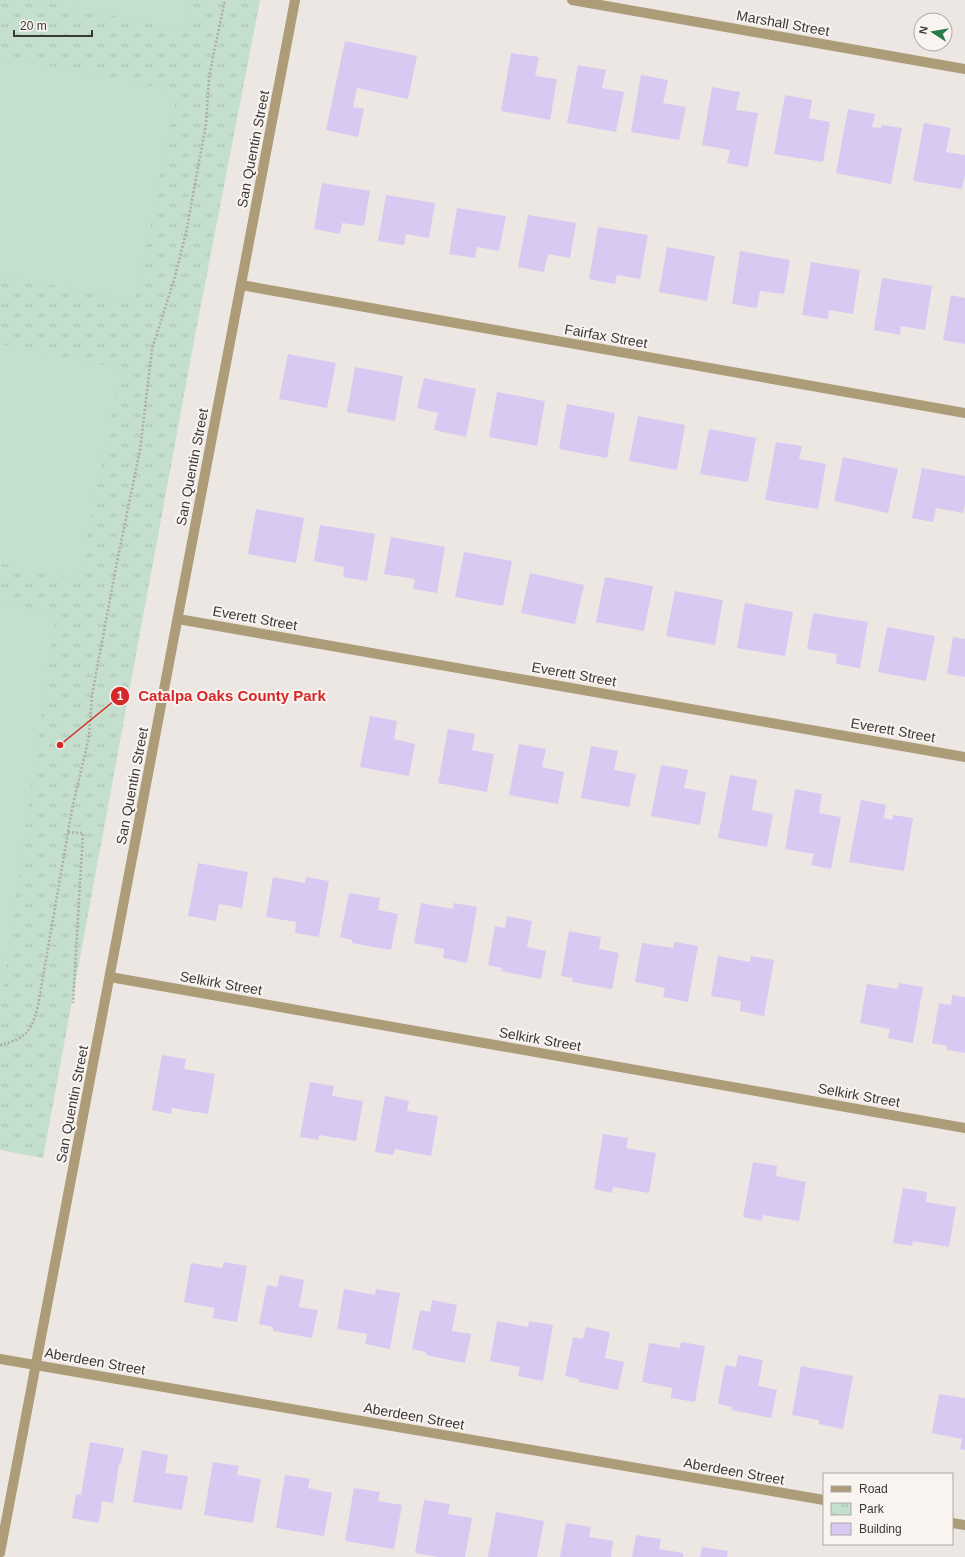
<svg xmlns="http://www.w3.org/2000/svg" width="965" height="1557" font-family="Arial,sans-serif">
<style>
.park{fill:url(#park-tufts)}
.pitch{fill:#c4dfcd}
.building{fill:#d8c9f3}
.lines{fill:none;stroke-linecap:round;stroke-linejoin:round}
.path{stroke:#b0aca8;stroke-width:2.5;stroke-dasharray:2 2;stroke-linecap:butt}
.minor{stroke:#ad9c78;stroke-width:10}
.labels{text-anchor:middle;dominant-baseline:central;stroke-width:4;stroke-linejoin:round;paint-order:stroke}
.street-label{font-size:14px;fill:#3a3836;stroke:#faf4f1}
.leader{fill:none;stroke:#d62828;stroke-width:1.5}
.callout-dot{fill:#d62828;stroke:#faf4f1;stroke-width:1.5}
.mark-label{font-size:12px;text-anchor:middle;font-weight:bold;fill:#fff}
.callout-label{font-size:15px;text-anchor:middle;font-weight:bold;fill:#d62828;stroke:#faf4f1;stroke-width:4;stroke-linejoin:round;paint-order:stroke}
</style>
<defs>
<pattern id="park-tufts" width="24" height="20" patternUnits="userSpaceOnUse"><rect width="24" height="20" fill="#c4dfcd"/><path d="M3 7l-1-3M5 7V3M7 7l1-3M15 17l-1-3M17 17v-4M19 17l1-3" fill="none" stroke="#a9c0b1"/></pattern>
</defs>
<rect width="100%" height="100%" fill="#ece7e3"/>
<path class="park" d="M 0,0 L 260,0 L 194,341 L 43,1158 L 0,1150 Z"/>
<g class="pitch">
<path d="M 33,0 L 193,0 L 187,30 Z"/>
<path d="M 0,56 L 177,91 L 135,301 L 0,275 Z"/>
<path d="M 0,344 L 121,369 L 78,579 L 0,563 Z"/>
<path d="M 0,603 L 55,614 L 3,993 L 0,993 Z"/>
</g>
<g class="building">
<path d="M 345,41 L 417,56 L 408,99 L 357,88 L 353,107 L 364,109 L 358,137 L 326,130 Z"/>
<path d="M 511,53 L 539,57 L 535,76 L 557,79 L 550,120 L 501,111 Z"/>
<path d="M 578,65 L 606,70 L 602,88 L 624,92 L 616,132 L 567,123 Z"/>
<path d="M 641,75 L 668,80 L 663,103 L 686,107 L 679,140 L 631,132 Z"/>
<path d="M 712,87 L 740,92 L 736,110 L 758,113 L 748,167 L 727,163 L 730,150 L 702,145 Z"/>
<path d="M 785,95 L 812,100 L 809,118 L 830,122 L 823,162 L 774,154 Z"/>
<path d="M 848,109 L 875,114 L 872,127 L 881,128 L 882,125 L 902,128 L 891,184 L 836,173 Z"/>
<path d="M 924,123 L 951,128 L 946,152 L 965,155 L 965,174 L 962,189 L 913,181 Z"/>
<path d="M 322,183 L 370,191 L 364,226 L 342,223 L 340,234 L 314,229 Z"/>
<path d="M 386,195 L 435,203 L 429,238 L 406,234 L 404,245 L 378,241 Z"/>
<path d="M 457,208 L 506,216 L 499,251 L 477,247 L 475,258 L 449,254 Z"/>
<path d="M 528,215 L 576,223 L 570,258 L 548,254 L 544,272 L 518,267 Z"/>
<path d="M 598,227 L 648,235 L 640,279 L 617,275 L 615,284 L 589,279 Z"/>
<path d="M 667,247 L 715,256 L 707,301 L 659,292 Z"/>
<path d="M 740,251 L 790,260 L 784,294 L 760,291 L 757,308 L 732,304 Z"/>
<path d="M 811,262 L 860,270 L 853,314 L 829,310 L 828,319 L 802,315 Z"/>
<path d="M 882,278 L 932,286 L 925,330 L 901,326 L 900,335 L 874,330 Z"/>
<path d="M 951,295 L 965,298 L 965,344 L 943,340 Z"/>
<path d="M 288,354 L 336,363 L 327,408 L 279,399 Z"/>
<path d="M 355,367 L 403,376 L 395,421 L 347,412 Z"/>
<path d="M 424,378 L 476,389 L 466,437 L 434,430 L 438,413 L 417,408 Z"/>
<path d="M 497,392 L 545,401 L 537,446 L 489,437 Z"/>
<path d="M 567,404 L 615,413 L 607,458 L 559,449 Z"/>
<path d="M 638,416 L 685,425 L 677,470 L 629,461 Z"/>
<path d="M 709,429 L 756,438 L 748,482 L 700,474 Z"/>
<path d="M 776,442 L 802,446 L 799,459 L 826,464 L 818,509 L 765,500 Z"/>
<path d="M 843,457 L 898,469 L 888,513 L 834,501 Z"/>
<path d="M 922,468 L 965,476 L 965,504 L 963,513 L 936,508 L 933,522 L 912,518 Z"/>
<path d="M 256,509 L 304,518 L 296,563 L 248,554 Z"/>
<path d="M 320,525 L 375,534 L 367,581 L 343,577 L 344,567 L 314,561 Z"/>
<path d="M 391,537 L 445,547 L 437,593 L 413,589 L 415,579 L 384,574 Z"/>
<path d="M 464,552 L 512,561 L 503,606 L 455,597 Z"/>
<path d="M 530,573 L 584,585 L 575,624 L 521,613 Z"/>
<path d="M 605,577 L 653,586 L 644,631 L 596,622 Z"/>
<path d="M 675,591 L 723,600 L 715,645 L 666,636 Z"/>
<path d="M 745,603 L 793,612 L 785,656 L 737,648 Z"/>
<path d="M 813,613 L 868,622 L 860,668 L 836,664 L 837,654 L 807,649 Z"/>
<path d="M 887,627 L 935,636 L 926,681 L 878,672 Z"/>
<path d="M 953,637 L 965,639 L 965,677 L 947,674 Z"/>
<path d="M 370,716 L 397,721 L 394,739 L 415,744 L 409,776 L 360,767 Z"/>
<path d="M 448,729 L 475,734 L 472,750 L 494,754 L 487,792 L 438,783 Z"/>
<path d="M 519,744 L 546,749 L 542,767 L 564,772 L 558,804 L 509,795 Z"/>
<path d="M 591,746 L 618,751 L 614,770 L 636,774 L 629,807 L 581,798 Z"/>
<path d="M 661,765 L 688,770 L 684,788 L 706,792 L 700,825 L 651,816 Z"/>
<path d="M 730,775 L 757,780 L 752,810 L 773,814 L 767,847 L 718,838 Z"/>
<path d="M 795,789 L 822,794 L 819,813 L 841,817 L 831,869 L 811,865 L 814,854 L 785,849 Z"/>
<path d="M 861,800 L 886,805 L 884,818 L 892,820 L 893,815 L 913,818 L 904,871 L 849,862 Z"/>
<path d="M 198,863 L 248,872 L 242,908 L 219,904 L 216,921 L 188,916 Z"/>
<path d="M 273,877 L 305,883 L 306,877 L 329,881 L 319,937 L 295,933 L 296,922 L 266,917 Z"/>
<path d="M 349,893 L 380,898 L 378,910 L 398,914 L 391,950 L 352,943 L 352,940 L 340,937 Z"/>
<path d="M 421,903 L 453,909 L 454,903 L 477,907 L 467,963 L 443,958 L 444,949 L 414,943 Z"/>
<path d="M 507,916 L 532,921 L 527,947 L 546,951 L 541,979 L 501,971 L 502,968 L 488,965 L 495,926 L 505,928 Z"/>
<path d="M 569,931 L 601,937 L 599,949 L 619,953 L 612,989 L 572,982 L 573,978 L 561,976 Z"/>
<path d="M 674,942 L 698,946 L 688,1002 L 663,997 L 665,988 L 635,982 L 642,943 L 673,948 Z"/>
<path d="M 718,956 L 750,962 L 751,956 L 774,960 L 764,1016 L 740,1011 L 741,1001 L 711,996 Z"/>
<path d="M 899,983 L 923,987 L 913,1043 L 888,1038 L 890,1029 L 860,1023 L 867,984 L 898,989 Z"/>
<path d="M 952,995 L 965,997 L 965,1053 L 947,1050 L 947,1046 L 932,1043 L 939,1003 L 951,1005 Z"/>
<path d="M 162,1055 L 186,1059 L 184,1069 L 215,1074 L 208,1114 L 172,1108 L 171,1114 L 152,1110 Z"/>
<path d="M 310,1082 L 334,1086 L 332,1096 L 363,1101 L 356,1141 L 319,1135 L 318,1140 L 300,1137 Z"/>
<path d="M 385,1096 L 409,1101 L 407,1111 L 438,1116 L 431,1156 L 395,1149 L 393,1155 L 375,1152 Z"/>
<path d="M 603,1134 L 628,1138 L 626,1148 L 656,1153 L 649,1193 L 613,1187 L 612,1193 L 594,1189 Z"/>
<path d="M 753,1162 L 777,1166 L 776,1176 L 806,1182 L 799,1221 L 763,1215 L 762,1221 L 743,1217 Z"/>
<path d="M 903,1188 L 927,1192 L 926,1202 L 956,1207 L 949,1247 L 913,1241 L 912,1246 L 893,1243 Z"/>
<path d="M 224,1262 L 247,1266 L 237,1322 L 212,1318 L 215,1308 L 184,1302 L 191,1263 L 222,1268 Z"/>
<path d="M 280,1275 L 304,1280 L 299,1307 L 318,1310 L 312,1338 L 273,1331 L 273,1327 L 259,1324 L 267,1285 L 277,1287 Z"/>
<path d="M 344,1289 L 375,1295 L 376,1289 L 400,1293 L 390,1349 L 365,1344 L 367,1334 L 337,1329 Z"/>
<path d="M 432,1300 L 457,1305 L 452,1331 L 471,1334 L 465,1363 L 426,1355 L 426,1352 L 412,1349 L 420,1310 L 430,1312 Z"/>
<path d="M 497,1321 L 528,1327 L 529,1321 L 553,1325 L 543,1381 L 518,1376 L 520,1367 L 490,1361 Z"/>
<path d="M 586,1327 L 610,1332 L 605,1358 L 624,1362 L 618,1390 L 579,1382 L 579,1379 L 565,1376 L 573,1337 L 583,1339 Z"/>
<path d="M 681,1342 L 705,1346 L 695,1402 L 671,1398 L 672,1388 L 642,1382 L 649,1343 L 680,1348 Z"/>
<path d="M 738,1355 L 763,1360 L 758,1386 L 777,1390 L 771,1418 L 731,1410 L 732,1407 L 718,1404 L 725,1365 L 736,1367 Z"/>
<path d="M 801,1366 L 853,1376 L 843,1429 L 819,1424 L 819,1420 L 792,1415 Z"/>
<path d="M 939,1394 L 965,1398 L 965,1450 L 960,1449 L 962,1439 L 932,1433 Z"/>
<path d="M 90,1442 L 124,1448 L 121,1463 L 119,1463 L 113,1503 L 102,1501 L 99,1523 L 72,1518 L 76,1494 L 81,1495 Z"/>
<path d="M 142,1450 L 168,1455 L 165,1473 L 188,1476 L 182,1510 L 133,1502 Z"/>
<path d="M 213,1462 L 239,1466 L 237,1475 L 261,1479 L 253,1523 L 204,1515 Z"/>
<path d="M 285,1475 L 310,1479 L 308,1488 L 332,1493 L 324,1536 L 276,1528 Z"/>
<path d="M 354,1488 L 380,1492 L 378,1501 L 402,1505 L 394,1549 L 345,1541 Z"/>
<path d="M 424,1500 L 450,1504 L 448,1514 L 472,1518 L 465,1557 L 438,1557 L 415,1553 Z"/>
<path d="M 496,1512 L 544,1521 L 537,1557 L 488,1557 Z"/>
<path d="M 566,1523 L 591,1527 L 589,1537 L 613,1541 L 611,1557 L 560,1557 Z"/>
<path d="M 636,1535 L 661,1539 L 659,1549 L 683,1553 L 683,1557 L 632,1557 Z"/>
<path d="M 702,1547 L 728,1551 L 727,1557 L 700,1557 Z"/>
</g>
<g class="lines">
<g class="path">
<path d="M 68,832 L 83,833 L 73,1003"/>
<path d="M 0,1045 C 27,1038 31,1032 38,1006 L 72,809 L 89,737 L 92,695 L 117,562 L 140,450 L 152,349 L 174,280 L 186,233 L 206,124 L 209,78 L 214,52 L 225,0"/>
</g>
<g class="minor">
<path d="M 572,0 L 965,69"/>
<path d="M 241,285 L 965,413"/>
<path d="M 178,619 L 965,757"/>
<path d="M 110,977 L 965,1128"/>
<path d="M 0,1359 L 824,1500"/>
<path d="M 952,1523 L 965,1525"/>
<path d="M 0,1553 L 295,0"/>
</g>
</g>
<g class="labels">
<g class="street-label">
<text transform="translate(783 23) rotate(10)">Marshall Street</text>
<text transform="translate(253 149) rotate(-79)">San Quentin Street</text>
<text transform="translate(606 336) rotate(10)">Fairfax Street</text>
<text transform="translate(192 467) rotate(-79)">San Quentin Street</text>
<text transform="translate(255 618) rotate(10)">Everett Street</text>
<text transform="translate(574 674) rotate(10)">Everett Street</text>
<text transform="translate(893 730) rotate(10)">Everett Street</text>
<text transform="translate(132 786) rotate(-79)">San Quentin Street</text>
<text transform="translate(221 983) rotate(10)">Selkirk Street</text>
<text transform="translate(540 1039) rotate(10)">Selkirk Street</text>
<text transform="translate(859 1095) rotate(10)">Selkirk Street</text>
<text transform="translate(72 1104) rotate(-79)">San Quentin Street</text>
<text transform="translate(95 1361) rotate(10)">Aberdeen Street</text>
<text transform="translate(414 1416) rotate(10)">Aberdeen Street</text>
<text transform="translate(734 1471) rotate(10)">Aberdeen Street</text>
</g>
</g>
<path class="leader" d="M60 745L120 696"/>
<g class="callout-dot">
<circle cx="60" cy="745" r="4"/>
<circle cx="120" cy="696" r="10"/>
</g>
<g class="mark-label">
<text x="120" y="700">1</text>
</g>
<g class="callout-label">
<text x="232" y="701">Catalpa Oaks County Park</text>
</g>
<rect x="823" y="1473" width="130" height="72" fill="#faf4f1" stroke="#ada9a6"/>
<rect x="831" y="1486" width="20" height="6" fill="#ad9c78" stroke="#ada9a6"/>
<text x="859" y="1493" font-size="12" fill="#3a3836">Road</text>
<rect x="831" y="1503" width="20" height="12" fill="url(#park-tufts)" stroke="#ada9a6"/>
<text x="859" y="1513" font-size="12" fill="#3a3836">Park</text>
<rect x="831" y="1523" width="20" height="12" fill="#d8c9f3" stroke="#ada9a6"/>
<text x="859" y="1533" font-size="12" fill="#3a3836">Building</text>
<g transform="translate(933 32) rotate(282)"><circle r="19" fill="#faf4f1" stroke="#ada9a6"/>
<path d="M0-3L7 15L0 10L-7 15Z" fill="#287b4d"/>
<text y="-6" font-size="11" font-weight="bold" text-anchor="middle" fill="#3a3836">N</text>
</g>
<path d="M14 30v6h78v-6" fill="none" stroke="#3a3836" stroke-width="2"/>
<text x="20" y="30" font-size="12" fill="#3a3836" stroke="#faf4f1" stroke-width="3" paint-order="stroke">20 m</text>
</svg>
